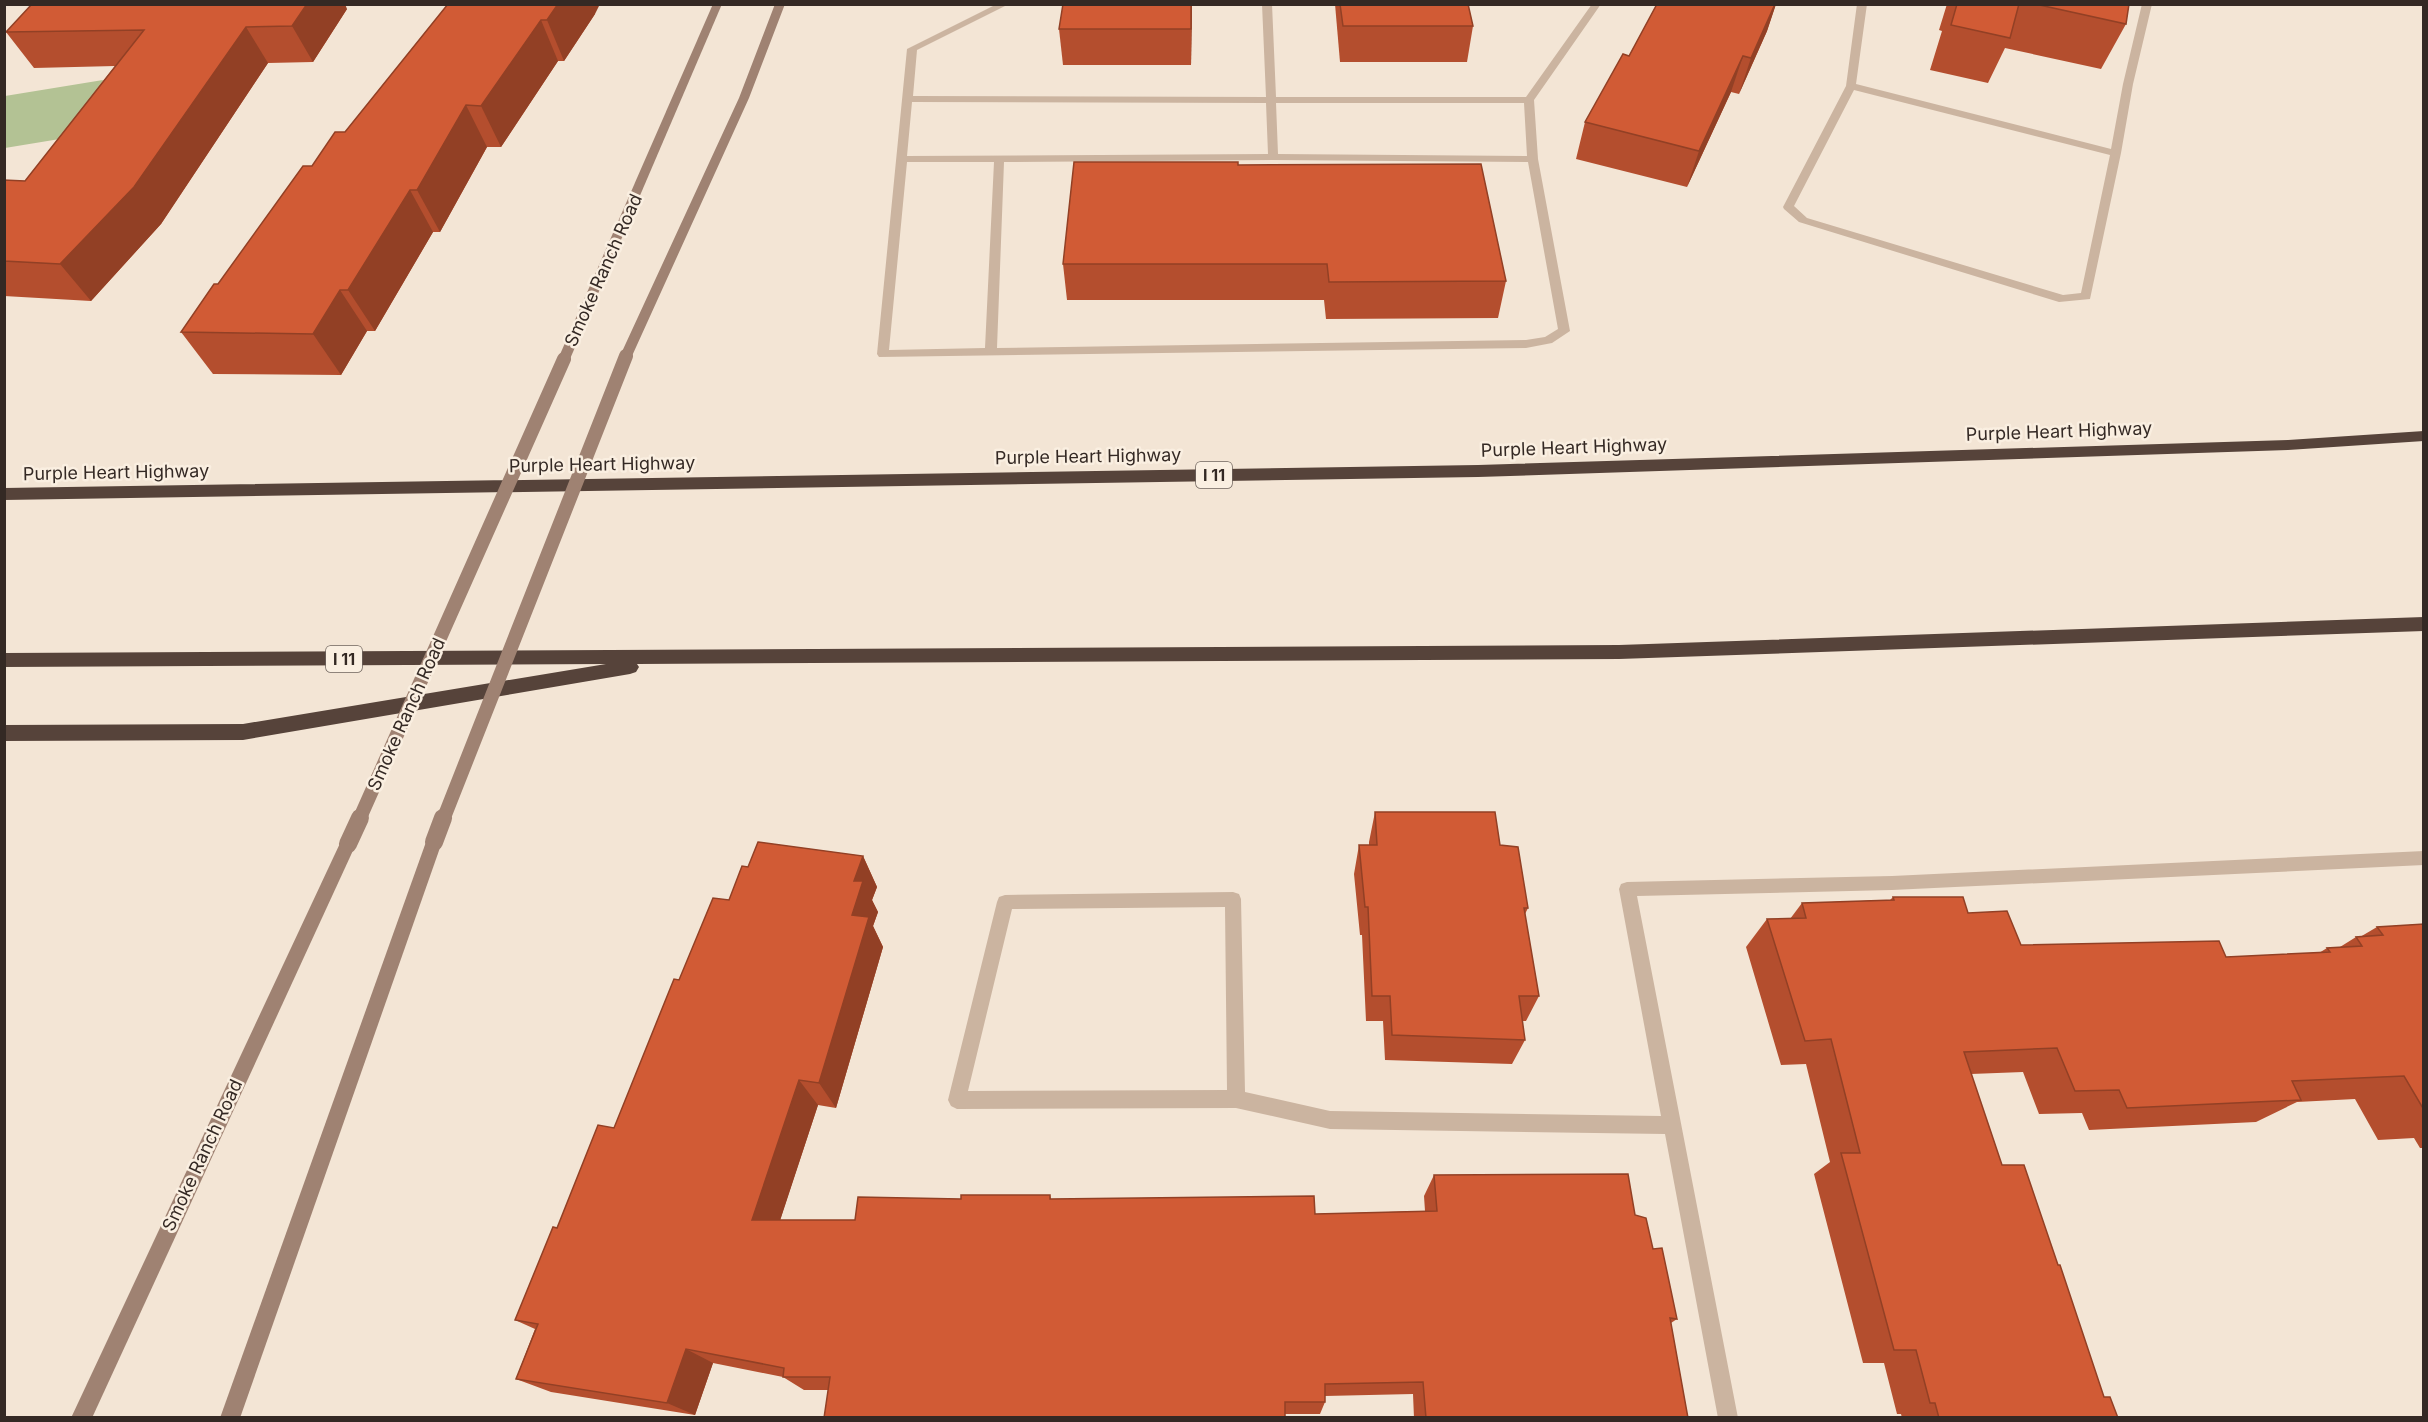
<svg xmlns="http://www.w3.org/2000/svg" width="2428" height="1422" font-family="Inter,sans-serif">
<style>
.green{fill:#b3c294}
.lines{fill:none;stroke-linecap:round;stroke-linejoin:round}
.service{fill:#cbb4a0;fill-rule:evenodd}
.secondary{fill:#9f8272;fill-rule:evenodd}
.motorway{fill:#56433a;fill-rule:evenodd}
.secondary-bridge-far1{stroke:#9f8272;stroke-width:14}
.secondary-bridge{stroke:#9f8272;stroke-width:18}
.wall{fill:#b44e2e}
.shaded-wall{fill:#924025}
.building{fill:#d15b35;stroke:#924025;stroke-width:1.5}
.labels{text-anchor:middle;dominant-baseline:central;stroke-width:5;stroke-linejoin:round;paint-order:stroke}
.shield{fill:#faefe1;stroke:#6f645d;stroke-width:1.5}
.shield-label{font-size:16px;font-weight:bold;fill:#342924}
.street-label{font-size:18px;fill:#342924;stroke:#faefe1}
</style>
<rect width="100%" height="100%" fill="#f3e5d5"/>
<path class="green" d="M 103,80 L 90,134 L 5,148 L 5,96 Z"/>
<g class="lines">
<g class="service">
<path d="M 997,4 L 1009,4 L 917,50 L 913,96 L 1266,97 L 1262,4 L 1272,4 L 1276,97 L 1526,97 L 1592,4 L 1601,4 L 1534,100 L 1538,159 L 1570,331 L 1552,343 L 1526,348 L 879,357 L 877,354 L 907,49 ZM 912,102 L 1266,103 L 1268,154 L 907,156 ZM 1276,103 L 1524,103 L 1527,156 L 1278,154 ZM 1273,160 L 1528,162 L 1558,329 L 1545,337 L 1526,340 L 997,348 L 1004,162 ZM 907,162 L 994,162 L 985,348 L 889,350 Z"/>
<path d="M 1857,4 L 1867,4 L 1856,84 L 2111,149 L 2123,84 L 2142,4 L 2152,4 L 2133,84 L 2121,153 L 2090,299 L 2059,302 L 1799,222 L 1784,209 L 1783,207 L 1846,86 ZM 1854,90 L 2110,155 L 2081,293 L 2063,295 L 1807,218 L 1794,206 Z"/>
<path d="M 2424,851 L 2424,865 L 1892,890 L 1637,896 L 1738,1418 L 1718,1418 L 1665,1134 L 1330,1129 L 1236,1108 L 957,1109 L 951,1106 L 948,1100 L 997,902 L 999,897 L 1005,895 L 1233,892 L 1239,894 L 1241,899 L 1245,1092 L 1330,1111 L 1661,1116 L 1619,889 L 1621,884 L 1627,882 L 1892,876 ZM 1225,907 L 1227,1090 L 968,1091 L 1012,909 Z"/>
</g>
<g class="secondary">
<path d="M 713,4 L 722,4 L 570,359 L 568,362 L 560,362 L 558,359 Z"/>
<path d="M 775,4 L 785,4 L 749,98 L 632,356 L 630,359 L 622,359 L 620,356 L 739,98 Z"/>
<path d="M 434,835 L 440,837 L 442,842 L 240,1418 L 220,1418 L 426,842 L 428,837 Z"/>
<path d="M 348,837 L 354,839 L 356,844 L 92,1418 L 71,1418 L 342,839 Z"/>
</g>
<g class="motorway">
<path d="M 2424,431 L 2424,441 L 2288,450 L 1478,477 L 4,500 L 4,488 L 1478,465 L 2288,440 Z"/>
<path d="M 2424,617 L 2424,631 L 1619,659 L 637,664 L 639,667 L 636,672 L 630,674 L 243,740 L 4,741 L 4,725 L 243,724 L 606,664 L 4,667 L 4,653 L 1619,645 Z"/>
</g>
<g class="secondary-bridge-far1">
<path d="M 359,820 L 564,359"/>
<path d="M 443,820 L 626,356"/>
</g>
<g class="secondary-bridge">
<path d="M 434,842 L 443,818"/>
<path d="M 348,844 L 360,818"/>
</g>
</g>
<g class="wall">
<path d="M 448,4 L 595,14 L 564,61 L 558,61 L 501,147 L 487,147 L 440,232 L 433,232 L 375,331 L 367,331 L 341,375 L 213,374 L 181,332 L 312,166 L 345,132 Z"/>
<path d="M 1192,4 L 1191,65 L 1063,65 L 1059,29 Z"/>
<path d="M 1335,4 L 1468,4 L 1473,26 L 1467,62 L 1340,62 Z"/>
<path d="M 1657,4 L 1776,4 L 1767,31 L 1739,94 L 1731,92 L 1687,187 L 1576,159 L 1585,122 L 1629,56 Z"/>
<path d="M 1947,4 L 2129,4 L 2126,24 L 2101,69 L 2005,48 L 1988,83 L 1930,70 L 1942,31 L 1939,30 Z"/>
<path d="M 347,9 L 313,62 L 268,63 L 161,224 L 91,301 L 4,296 L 4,180 L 25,181 L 115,66 L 34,68 L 6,32 Z"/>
<path d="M 1238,165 L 1506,281 L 1498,318 L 1326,319 L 1324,300 L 1067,300 L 1063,264 Z"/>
<path d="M 1375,812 L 1500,845 L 1528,908 L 1525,914 L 1539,996 L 1526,1021 L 1522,1021 L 1525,1040 L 1512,1064 L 1385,1060 L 1383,1021 L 1366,1021 L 1362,935 L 1360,935 L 1354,874 L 1359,845 L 1369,845 L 1369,842 Z"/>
<path d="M 863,856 L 877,887 L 872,900 L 878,912 L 873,926 L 883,947 L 836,1108 L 818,1105 L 780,1220 L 855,1220 L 961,1199 L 1050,1195 L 1051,1199 L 1315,1214 L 1425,1211 L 1424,1196 L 1434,1175 L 1635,1215 L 1653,1249 L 1677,1319 L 1671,1323 L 1688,1418 L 1414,1418 L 1413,1394 L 1325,1396 L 1325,1402 L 1320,1414 L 1285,1414 L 828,1390 L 804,1390 L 783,1377 L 713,1363 L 695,1415 L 551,1392 L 516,1379 L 535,1329 L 515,1320 L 557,1228 L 614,1128 L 679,980 L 729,900 L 748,867 Z"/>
<path d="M 1893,897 L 1968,913 L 2021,945 L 2226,957 L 2319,953 L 2327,948 L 2340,947 L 2356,937 L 2360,937 L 2377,927 L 2424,924 L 2424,1148 L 2420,1148 L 2414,1138 L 2378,1140 L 2355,1099 L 2297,1102 L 2256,1122 L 2089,1130 L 2082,1113 L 2039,1114 L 2023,1072 L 1971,1074 L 2002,1165 L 2104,1397 L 2118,1418 L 1902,1418 L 1901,1414 L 1897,1414 L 1884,1363 L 1863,1363 L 1814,1174 L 1830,1162 L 1806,1064 L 1781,1065 L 1746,947 L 1767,919 L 1790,919 L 1802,903 L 1890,900 Z"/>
</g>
<g class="shaded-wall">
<path d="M 307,4 L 345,4 L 347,9 L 313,62 L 292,26 Z"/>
<path d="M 558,4 L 600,4 L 595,14 L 564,61 L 547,20 Z"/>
<path d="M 1191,4 L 1192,4 L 1191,65 Z"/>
<path d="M 1775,4 L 1776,4 L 1767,31 L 1739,94 L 1751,58 Z"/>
<path d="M 541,20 L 558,61 L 501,147 L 481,106 Z"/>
<path d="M 246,27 L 268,63 L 161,224 L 91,301 L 60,264 Z"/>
<path d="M 1743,56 L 1731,92 L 1687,187 L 1699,151 Z"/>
<path d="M 466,105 L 487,147 L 440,232 L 417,190 Z"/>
<path d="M 410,190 L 433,232 L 375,331 L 348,290 Z"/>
<path d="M 340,290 L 367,331 L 341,375 L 313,334 Z"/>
<path d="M 863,856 L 877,887 L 872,900 L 878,912 L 873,926 L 883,947 L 836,1108 L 819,1083 L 852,915 L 854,881 Z"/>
<path d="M 799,1080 L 818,1105 L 774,1239 L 752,1220 Z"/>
<path d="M 686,1349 L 713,1363 L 695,1415 L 667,1403 Z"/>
</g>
<g class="building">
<path d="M 32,4 L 307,4 L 292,26 L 246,27 L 134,187 L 60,264 L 4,261 L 4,180 L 25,181 L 144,30 L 6,32 Z"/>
<path d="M 448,4 L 558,4 L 547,20 L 541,20 L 481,106 L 466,105 L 417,190 L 410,190 L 348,290 L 340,290 L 313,334 L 181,332 L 214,284 L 218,284 L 303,166 L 312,166 L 335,132 L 345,132 Z"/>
<path d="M 1063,4 L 1191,4 L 1191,29 L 1059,29 Z"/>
<path d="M 1340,4 L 1468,4 L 1473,26 L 1343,26 Z"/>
<path d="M 1657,4 L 1775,4 L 1751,58 L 1743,56 L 1699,151 L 1585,122 L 1623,54 L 1629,56 Z"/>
<path d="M 1957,4 L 2019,4 L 2010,38 L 1951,25 Z"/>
<path d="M 2035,4 L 2129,4 L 2126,24 Z"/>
<path d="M 1074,162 L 1238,162 L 1238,165 L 1481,164 L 1506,281 L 1329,282 L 1327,264 L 1063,264 Z"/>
<path d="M 1375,812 L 1495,812 L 1500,845 L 1518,847 L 1528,908 L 1524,908 L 1539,996 L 1519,996 L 1525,1040 L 1392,1035 L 1390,996 L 1372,996 L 1368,907 L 1365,907 L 1359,845 L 1377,845 Z"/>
<path d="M 758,842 L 863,856 L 854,881 L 863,881 L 852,915 L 869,917 L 819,1083 L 799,1080 L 752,1220 L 855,1220 L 858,1197 L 961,1199 L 961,1195 L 1050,1195 L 1050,1199 L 1314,1196 L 1315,1214 L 1437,1211 L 1434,1175 L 1628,1174 L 1635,1215 L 1646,1218 L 1653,1249 L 1662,1248 L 1677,1319 L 1670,1318 L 1688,1418 L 1426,1418 L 1423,1382 L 1325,1384 L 1325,1402 L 1285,1402 L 1285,1418 L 824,1418 L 830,1377 L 783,1377 L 784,1368 L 686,1349 L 667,1403 L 516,1379 L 538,1324 L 515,1320 L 553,1227 L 557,1228 L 598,1125 L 614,1128 L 674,979 L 679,980 L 713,898 L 729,900 L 742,866 L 748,867 Z"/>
<path d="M 1893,897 L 1963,897 L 1968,913 L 2007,911 L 2021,945 L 2219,941 L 2226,957 L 2330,952 L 2327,948 L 2362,946 L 2356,937 L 2383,935 L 2377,927 L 2424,924 L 2424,1110 L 2404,1076 L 2292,1081 L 2301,1100 L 2127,1108 L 2119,1090 L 2075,1091 L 2057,1048 L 1964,1052 L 2002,1165 L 2024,1165 L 2058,1265 L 2060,1265 L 2104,1397 L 2110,1397 L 2118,1418 L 1939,1418 L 1935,1403 L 1930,1403 L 1916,1350 L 1894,1350 L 1841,1153 L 1860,1153 L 1831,1039 L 1805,1041 L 1767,919 L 1806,918 L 1802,903 L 1894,900 Z"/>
</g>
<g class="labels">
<g class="shield">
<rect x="1196" y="462" width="36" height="26" rx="4.5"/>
<rect x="326" y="646" width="36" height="26" rx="4.5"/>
</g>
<g class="shield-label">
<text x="1214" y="475">I 11</text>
<text x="344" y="659">I 11</text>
</g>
<g class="street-label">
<text transform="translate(603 270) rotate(-66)">Smoke Ranch Road</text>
<text transform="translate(2059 431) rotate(-2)">Purple Heart Highway</text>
<text transform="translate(1574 447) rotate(-2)">Purple Heart Highway</text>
<text transform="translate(1088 456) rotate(-1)">Purple Heart Highway</text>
<text transform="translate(602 464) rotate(-1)">Purple Heart Highway</text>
<text transform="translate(116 472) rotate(-1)">Purple Heart Highway</text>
<text transform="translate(406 714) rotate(-66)">Smoke Ranch Road</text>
<text transform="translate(202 1155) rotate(-65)">Smoke Ranch Road</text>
</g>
</g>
<rect width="2428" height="1422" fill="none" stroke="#342924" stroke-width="12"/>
</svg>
